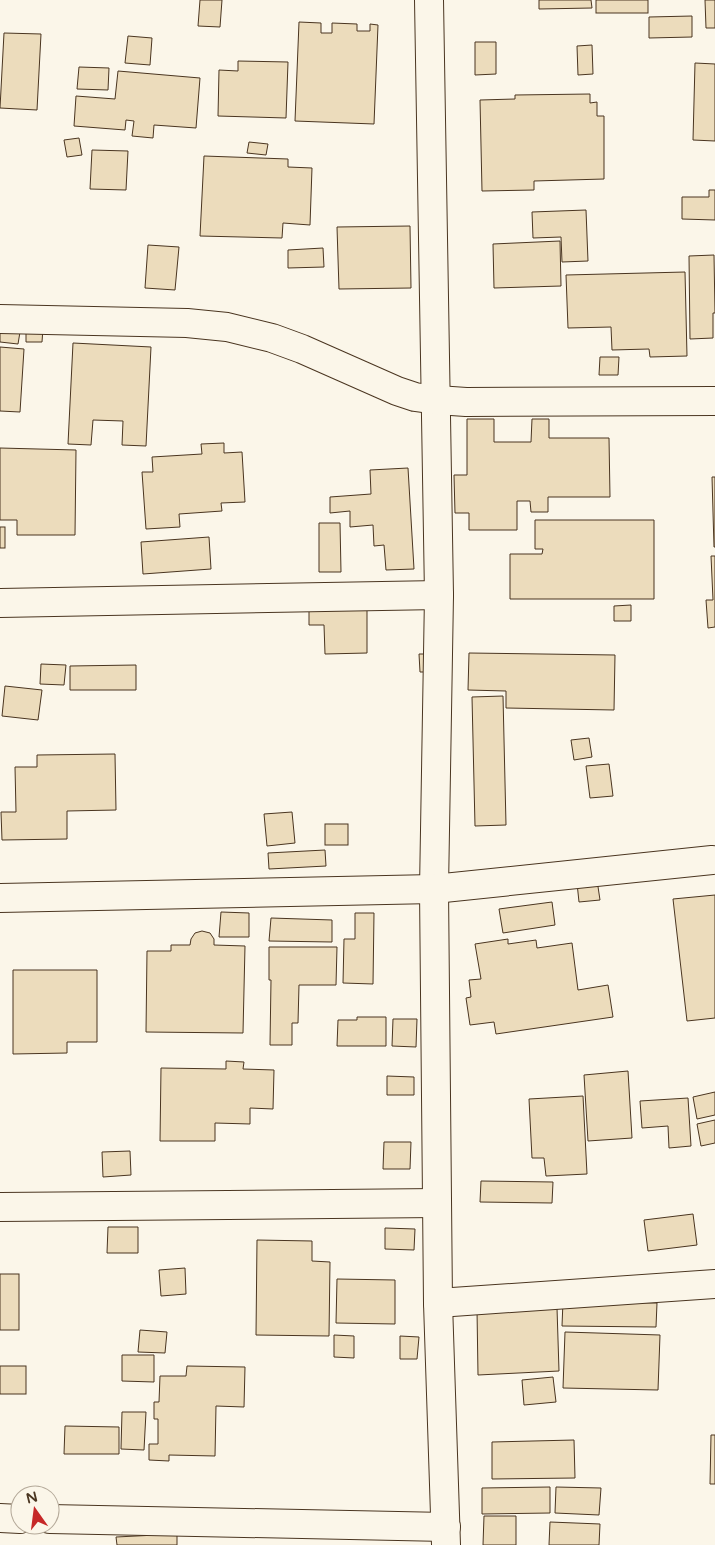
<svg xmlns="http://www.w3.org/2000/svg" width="715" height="1545" font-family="'Varela Round',sans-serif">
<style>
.building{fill:#ecdcbc;stroke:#4a3520}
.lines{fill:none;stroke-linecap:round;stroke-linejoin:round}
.minor-casing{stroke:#4a3520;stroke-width:30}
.minor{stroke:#fbf6e9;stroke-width:28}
</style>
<rect width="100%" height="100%" fill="#fbf6e9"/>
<g class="building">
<path d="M 200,0 L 222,0 L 220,27 L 198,26 Z"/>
<path d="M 539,0 L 591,0 L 592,8 L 539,9 Z"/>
<rect x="596" y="0" width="52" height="13"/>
<path d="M 705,0 L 715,0 L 715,28 L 706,28 Z"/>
<path d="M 692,16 L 692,37 L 649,38 L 649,17 Z"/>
<path d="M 299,22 L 321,23 L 321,33 L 332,33 L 332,23 L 357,24 L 357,31 L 370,31 L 370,24 L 378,25 L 374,124 L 295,121 Z"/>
<path d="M 4,33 L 41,34 L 37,110 L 0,108 Z"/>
<path d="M 128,36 L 152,38 L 150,65 L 125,63 Z"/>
<path d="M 475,42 L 496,42 L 496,74 L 475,75 Z"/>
<path d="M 592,45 L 593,74 L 578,75 L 577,46 Z"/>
<path d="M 238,61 L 288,62 L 286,118 L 218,116 L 219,70 L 238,71 Z"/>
<path d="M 695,63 L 715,64 L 715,141 L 693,140 Z"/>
<path d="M 79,67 L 109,68 L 108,90 L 77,89 Z"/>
<path d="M 118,71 L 200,78 L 196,128 L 154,125 L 153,138 L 132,136 L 134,121 L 126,120 L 125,130 L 74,126 L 76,96 L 115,99 Z"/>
<path d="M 590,94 L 590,103 L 597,102 L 597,116 L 604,116 L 604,179 L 534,181 L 534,190 L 482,191 L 480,100 L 515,99 L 515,95 Z"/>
<path d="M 79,138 L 82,155 L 67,157 L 64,140 Z"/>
<path d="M 249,142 L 268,144 L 266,155 L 247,153 Z"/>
<path d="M 92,150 L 128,151 L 126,190 L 90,189 Z"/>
<path d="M 204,156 L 288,159 L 288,167 L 312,168 L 310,225 L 283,223 L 282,238 L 200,236 Z"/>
<path d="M 709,190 L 715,190 L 715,220 L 682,219 L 682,197 L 709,197 Z"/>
<path d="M 586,210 L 588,261 L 562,262 L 561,237 L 533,238 L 532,212 Z"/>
<path d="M 410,226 L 411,288 L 339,289 L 337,227 Z"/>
<path d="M 560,241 L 561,286 L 494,288 L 493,244 Z"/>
<path d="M 148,245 L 179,247 L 175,290 L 145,288 Z"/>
<path d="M 323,248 L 324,267 L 288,268 L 288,250 Z"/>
<path d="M 714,255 L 715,313 L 713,313 L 713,338 L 690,339 L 689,256 Z"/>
<path d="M 685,272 L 687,356 L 650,357 L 649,349 L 612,350 L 611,327 L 568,328 L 566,275 Z"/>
<path d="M 0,324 L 21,326 L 18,344 L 0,342 Z"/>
<path d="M 26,327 L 43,328 L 42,342 L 26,342 Z"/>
<path d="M 73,343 L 151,347 L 146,446 L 122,445 L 123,421 L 93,420 L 91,445 L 68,444 Z"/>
<path d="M 0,347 L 24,349 L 20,412 L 0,411 Z"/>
<path d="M 600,357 L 619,357 L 618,375 L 599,375 Z"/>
<path d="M 467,419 L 494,419 L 494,442 L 531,442 L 532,419 L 549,419 L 549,438 L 609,438 L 610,497 L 548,497 L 548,512 L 531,512 L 530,501 L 517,501 L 517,530 L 469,530 L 469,513 L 455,513 L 454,475 L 467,475 Z"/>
<path d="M 224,443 L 224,453 L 242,452 L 245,502 L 221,503 L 222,511 L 179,514 L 180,527 L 146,529 L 142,472 L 153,472 L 152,457 L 202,454 L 201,444 Z"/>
<path d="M 0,448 L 76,450 L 75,535 L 17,535 L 17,520 L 0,520 Z"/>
<path d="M 408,468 L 414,569 L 386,570 L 384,545 L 374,546 L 373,525 L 350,527 L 350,511 L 330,513 L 330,497 L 371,494 L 370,470 Z"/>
<path d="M 712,477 L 715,477 L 715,547 L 714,547 Z"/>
<path d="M 535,520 L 654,520 L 654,599 L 510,599 L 510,554 L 542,554 L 543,549 L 535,549 Z"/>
<path d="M 319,523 L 340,523 L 341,572 L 319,572 Z"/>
<rect x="0" y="527" width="5" height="21"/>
<path d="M 209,537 L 211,569 L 143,574 L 141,542 Z"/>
<path d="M 711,556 L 715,556 L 715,627 L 708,628 L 706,600 L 713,600 Z"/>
<path d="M 631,605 L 631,621 L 614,621 L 614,606 Z"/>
<path d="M 367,609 L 367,653 L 325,654 L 324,625 L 309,625 L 309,610 Z"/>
<path d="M 469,653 L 615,655 L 614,710 L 506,708 L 506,691 L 468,690 Z"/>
<path d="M 419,654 L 436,654 L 437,672 L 420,672 Z"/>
<path d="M 41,664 L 66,665 L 64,685 L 40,684 Z"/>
<path d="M 136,665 L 136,690 L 70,690 L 70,666 Z"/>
<path d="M 5,686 L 42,690 L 38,720 L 2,716 Z"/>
<path d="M 503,696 L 506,825 L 475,826 L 472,697 Z"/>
<path d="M 589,738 L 592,757 L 574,760 L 571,740 Z"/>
<path d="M 115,754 L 116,810 L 67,811 L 67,839 L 2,840 L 1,812 L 16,812 L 15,767 L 37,767 L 37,755 Z"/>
<path d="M 609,764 L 613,796 L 590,798 L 586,766 Z"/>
<path d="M 292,812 L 295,843 L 267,846 L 264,814 Z"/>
<rect x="325" y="824" width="23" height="21"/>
<path d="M 325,850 L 326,866 L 269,869 L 268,853 Z"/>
<path d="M 597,880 L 600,900 L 579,902 L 577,883 Z"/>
<path d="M 715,895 L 715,1018 L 687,1021 L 673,899 Z"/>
<path d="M 552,902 L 555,925 L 503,933 L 499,909 Z"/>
<path d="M 221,912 L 249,913 L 249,937 L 219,937 Z"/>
<path d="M 355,913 L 374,913 L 373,984 L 343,983 L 344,939 L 355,939 Z"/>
<path d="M 271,918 L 332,920 L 332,942 L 269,941 Z"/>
<path d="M 202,931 L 210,933 L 214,939 L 214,945 L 245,946 L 243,1033 L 146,1032 L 147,951 L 171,951 L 171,945 L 190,945 L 191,939 L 195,933 Z"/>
<path d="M 508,939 L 508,944 L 536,940 L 537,948 L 572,943 L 578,990 L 608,985 L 613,1017 L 496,1034 L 494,1022 L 470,1025 L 466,998 L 471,997 L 469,980 L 481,979 L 475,944 Z"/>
<path d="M 269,947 L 337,947 L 336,985 L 299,985 L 298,1023 L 292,1023 L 292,1045 L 270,1045 L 271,980 L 269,980 Z"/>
<path d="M 13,970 L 97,970 L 97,1042 L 67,1042 L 67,1053 L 13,1054 Z"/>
<path d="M 357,1017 L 386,1017 L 386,1046 L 337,1046 L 338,1020 L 357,1020 Z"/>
<path d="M 393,1019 L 417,1019 L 416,1047 L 392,1046 Z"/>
<path d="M 226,1061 L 244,1062 L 243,1069 L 274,1070 L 273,1109 L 250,1108 L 250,1124 L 215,1123 L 215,1141 L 160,1141 L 161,1068 L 226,1069 Z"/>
<path d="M 628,1071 L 632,1138 L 588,1141 L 584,1075 Z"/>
<path d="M 387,1076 L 414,1077 L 414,1095 L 387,1095 Z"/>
<path d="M 715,1092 L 715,1115 L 697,1119 L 693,1097 Z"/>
<path d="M 583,1096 L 587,1174 L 546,1176 L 544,1158 L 532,1158 L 529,1099 Z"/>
<path d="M 688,1098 L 691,1146 L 669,1148 L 668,1126 L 642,1128 L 640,1101 Z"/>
<path d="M 715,1120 L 715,1143 L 701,1146 L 697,1124 Z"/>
<path d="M 384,1142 L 411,1142 L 410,1169 L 383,1169 Z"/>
<path d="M 130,1151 L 131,1175 L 103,1177 L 102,1152 Z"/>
<path d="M 481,1181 L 553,1182 L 552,1203 L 480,1202 Z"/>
<path d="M 693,1214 L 697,1245 L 648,1251 L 644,1220 Z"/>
<path d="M 108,1227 L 138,1227 L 138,1253 L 107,1253 Z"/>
<path d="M 385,1228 L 415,1229 L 414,1250 L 385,1249 Z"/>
<path d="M 257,1240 L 312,1241 L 312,1261 L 330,1262 L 329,1336 L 256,1335 Z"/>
<path d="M 185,1268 L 186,1294 L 161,1296 L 159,1270 Z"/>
<rect x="0" y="1274" width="19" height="56"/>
<path d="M 337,1279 L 395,1280 L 395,1324 L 336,1323 Z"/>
<path d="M 563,1301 L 657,1303 L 656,1327 L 562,1326 Z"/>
<path d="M 557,1308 L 559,1371 L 478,1375 L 477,1310 Z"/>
<path d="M 140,1330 L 167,1332 L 165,1353 L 138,1352 Z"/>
<path d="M 565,1332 L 660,1335 L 658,1390 L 563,1388 Z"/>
<path d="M 334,1335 L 354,1336 L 354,1358 L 334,1357 Z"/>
<path d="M 400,1336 L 419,1337 L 417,1359 L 400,1359 Z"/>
<path d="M 122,1355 L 154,1355 L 154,1382 L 122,1381 Z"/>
<rect x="0" y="1366" width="26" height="28"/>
<path d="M 187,1366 L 245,1367 L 244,1407 L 216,1406 L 215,1456 L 169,1455 L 169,1461 L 149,1460 L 149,1444 L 158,1444 L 158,1419 L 154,1419 L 154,1402 L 159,1402 L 160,1376 L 186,1376 Z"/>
<path d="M 553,1377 L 556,1402 L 524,1405 L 522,1380 Z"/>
<path d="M 122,1412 L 146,1412 L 144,1450 L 121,1449 Z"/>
<path d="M 65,1426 L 119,1427 L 119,1454 L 64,1454 Z"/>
<path d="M 711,1435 L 715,1435 L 715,1484 L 710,1484 Z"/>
<path d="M 574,1440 L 575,1478 L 492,1479 L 492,1442 Z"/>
<path d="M 550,1487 L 550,1513 L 482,1514 L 482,1488 Z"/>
<path d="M 556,1487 L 601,1488 L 599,1515 L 555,1513 Z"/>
<path d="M 484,1516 L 516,1516 L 516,1545 L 483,1545 Z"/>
<path d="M 550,1522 L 600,1524 L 599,1545 L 549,1545 Z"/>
<path d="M 177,1534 L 177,1545 L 117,1545 L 116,1537 Z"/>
</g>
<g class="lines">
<defs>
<g id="minor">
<path d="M 429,0 L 439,595 L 434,889 L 438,1303 L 446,1545"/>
<path d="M 0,319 L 187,323 L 227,327 L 272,338 L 302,349 L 397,391 L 415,397 L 437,400 L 466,402 L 715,401"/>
<path d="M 0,603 L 439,595"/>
<path d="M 0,898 L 434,889 L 712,860"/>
<path d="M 0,1207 L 437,1203"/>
<path d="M 438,1303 L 715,1284"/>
<path d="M 0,1518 L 20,1519"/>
<path d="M 50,1519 L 446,1527"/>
</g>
</defs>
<use href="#minor" class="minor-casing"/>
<use href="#minor" class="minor"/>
</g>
<g transform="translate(35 1510) rotate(346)"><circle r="24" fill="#fbf6e9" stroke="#b4a999"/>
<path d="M0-4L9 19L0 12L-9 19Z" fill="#c62828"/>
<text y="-8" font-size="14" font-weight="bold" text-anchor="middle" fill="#4a3520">N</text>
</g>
</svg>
